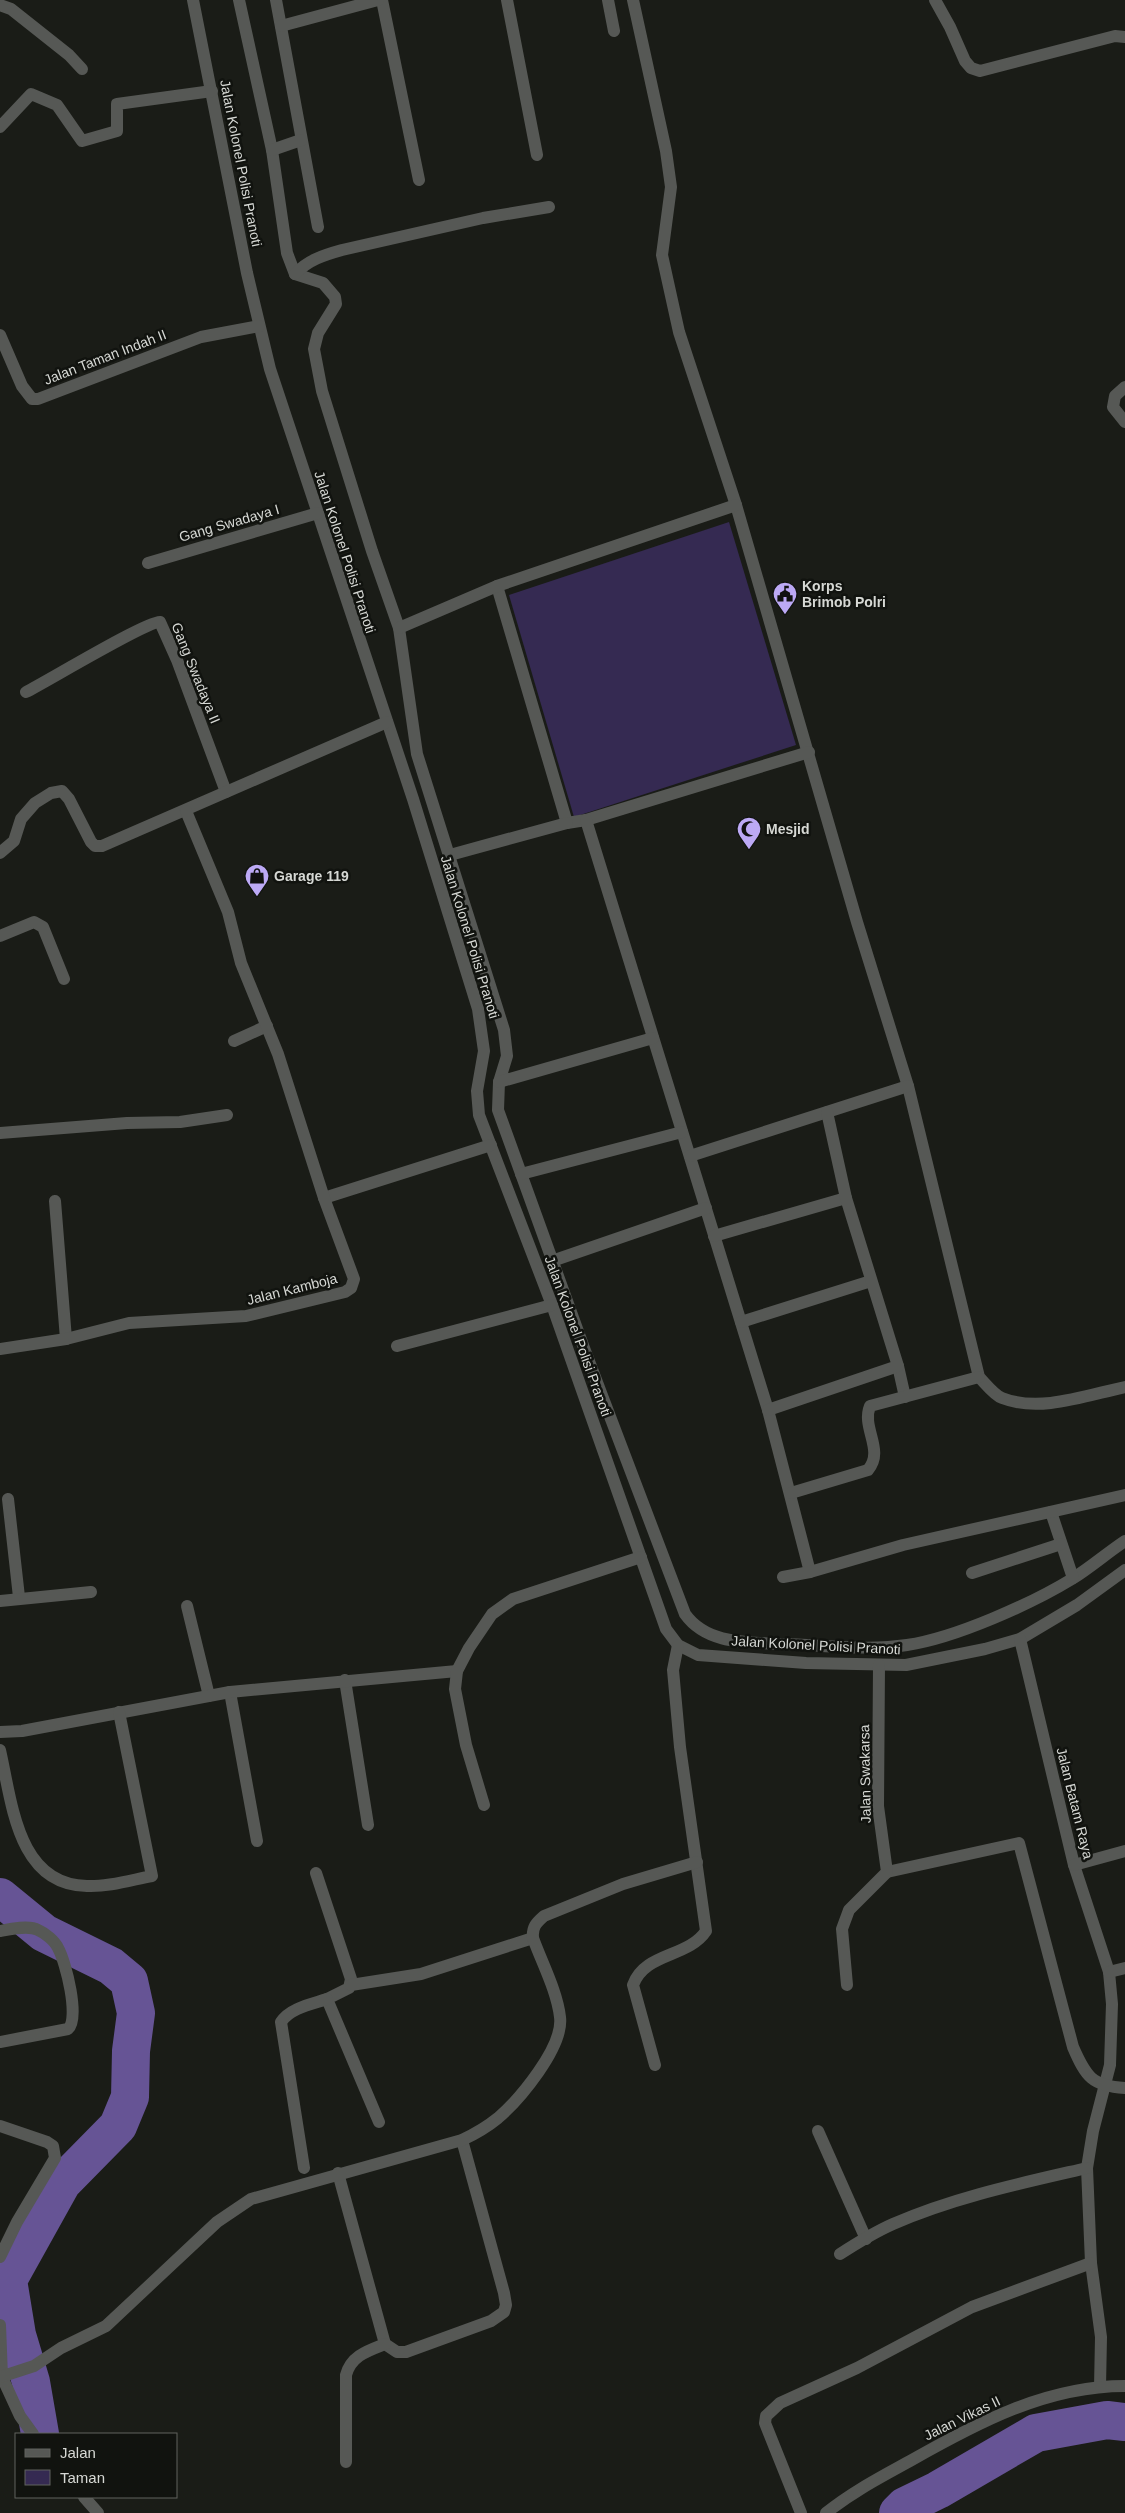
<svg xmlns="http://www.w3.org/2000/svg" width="1125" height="2513" font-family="Arial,sans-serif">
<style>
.green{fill:#352a52}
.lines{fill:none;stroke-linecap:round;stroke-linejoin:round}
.river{stroke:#665495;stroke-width:38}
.minor{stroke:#565855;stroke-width:12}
.labels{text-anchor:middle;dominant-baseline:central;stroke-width:5;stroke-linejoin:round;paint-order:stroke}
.street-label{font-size:14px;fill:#d6d8d4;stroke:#11130f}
.poi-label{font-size:14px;font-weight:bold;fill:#d6d8d4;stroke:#11130f;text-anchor:start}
</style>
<rect width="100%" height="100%" fill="#1a1c17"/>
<path class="green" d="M 729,522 L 796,745 L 574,817 L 509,595 Z"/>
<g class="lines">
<g class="river">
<path d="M 0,1897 L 44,1933 L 111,1966 L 129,1981 L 136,2013 L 131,2051 L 130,2097 L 118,2126 L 62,2183 L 8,2280 L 17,2335 L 31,2382 L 40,2434"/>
<path d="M 898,2513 L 905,2506 L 938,2490 L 1036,2433 L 1107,2420 L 1125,2422"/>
</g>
<g class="minor">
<path d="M 193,0 L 247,273 L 270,369 L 413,799 L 478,1009 L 484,1051 L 477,1091 L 479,1115 L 552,1305 L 666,1629 L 678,1645 L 698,1655 L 806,1663 L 906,1665 L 985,1649 L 1020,1639 L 1077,1605 L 1125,1570"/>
<path d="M 239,0 L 272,150 L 287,253 L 295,274 L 323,283 L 335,297 L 336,304 L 318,333 L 314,349 L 322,391 L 372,551 L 399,628 L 417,754 L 504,1030 L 507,1056 L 499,1082 L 498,1110 L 584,1348 L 685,1614 C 707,1645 748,1642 782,1644 C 823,1645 867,1651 907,1645 C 955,1638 1031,1604 1072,1579 C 1091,1567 1107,1553 1125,1541"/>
<path d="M 276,0 L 318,227"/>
<path d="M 382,0 L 419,180"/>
<path d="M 507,0 L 537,155"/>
<path d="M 608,0 L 614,31"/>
<path d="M 633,0 L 666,151 L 671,187 L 662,255 L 679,332 L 736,505 L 857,922 L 908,1086 L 979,1377 C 985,1383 994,1395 1002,1398 C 1040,1413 1087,1395 1125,1387"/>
<path d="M 935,0 L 950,27 L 965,61 L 971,68 L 980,71 L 1115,36 L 1125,37"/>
<path d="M 0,5 L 11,9 L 69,55 L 82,69"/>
<path d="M 281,26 L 378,0"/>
<path d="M 0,127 L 31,94 L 57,105 L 82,141 L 117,131 L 117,104 L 212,91"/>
<path d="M 272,150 L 301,140"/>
<path d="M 295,274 C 308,260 324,255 342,250 L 483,218 L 549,207"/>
<path d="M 0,335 L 22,386 L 32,399 L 38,399 L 201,337 L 259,326"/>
<path d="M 1125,387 L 1115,396 L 1113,407 L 1125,422"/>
<path d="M 148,563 L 318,513"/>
<path d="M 497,586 L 567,823 L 586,820 L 809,752"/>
<path d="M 399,628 L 497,586 L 736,505"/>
<path d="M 26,692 C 46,682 147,621 160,622 L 177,660 L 226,792"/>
<path d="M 586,820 L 768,1410 L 810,1572"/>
<path d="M 0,853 L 14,841 L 21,819 L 35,803 L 51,793 L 62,791 L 69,799 L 91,842 L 95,846 L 102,846 L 387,722"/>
<path d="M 450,855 L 567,823"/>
<path d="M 0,936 L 34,922 L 43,927 L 64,979"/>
<path d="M 234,1041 L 267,1026"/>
<path d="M 499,1082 L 653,1038"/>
<path d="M 0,1133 L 127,1123 L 180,1122 L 227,1115"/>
<path d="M 690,1156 L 908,1086"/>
<path d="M 521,1174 L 682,1132"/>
<path d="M 324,1198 L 491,1145"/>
<path d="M 55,1201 L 66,1339"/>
<path d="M 714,1236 L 846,1198"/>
<path d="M 552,1261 L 706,1208"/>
<path d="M 741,1322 L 871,1281"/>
<path d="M 397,1346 L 552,1305"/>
<path d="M 0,1349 L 66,1339 L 129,1323 L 246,1316 L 345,1292 L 351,1288 L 354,1279 L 324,1198 L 278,1054 L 241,963 L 228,912 L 186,811"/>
<path d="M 898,1366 L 905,1397"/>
<path d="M 768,1410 L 898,1366 L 846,1198 L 827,1112"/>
<path d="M 791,1493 L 868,1470 C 885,1450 861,1428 870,1406 L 979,1377"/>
<path d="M 8,1499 L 19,1597"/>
<path d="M 1051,1512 L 1073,1578"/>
<path d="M 972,1573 L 1061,1544"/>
<path d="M 783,1577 L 810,1572 L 903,1545 L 1125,1495"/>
<path d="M 0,1601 L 91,1592"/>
<path d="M 187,1606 L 209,1696"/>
<path d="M 1020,1639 L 1074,1865 L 1109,1972 L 1112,2004 L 1110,2065 L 1093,2131 L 1087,2168 L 1091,2263 L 1101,2337 L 1100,2387"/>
<path d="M 345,1680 L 368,1825"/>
<path d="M 230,1692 L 257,1841"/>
<path d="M 0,1732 L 22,1731 L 230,1692 L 457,1671"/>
<path d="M 0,1750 C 12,1802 17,1885 87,1886 C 109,1887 131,1880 152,1876 L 119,1712"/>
<path d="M 484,1805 L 466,1745 L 455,1689 L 457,1671 L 469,1648 L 492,1614 L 513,1599 L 641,1557"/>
<path d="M 1074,1865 L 1125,1851"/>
<path d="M 887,1872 L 1019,1843 L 1073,2047 C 1086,2077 1092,2086 1125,2088"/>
<path d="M 316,1873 L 351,1979 L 349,1988 L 327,1999 L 379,2122"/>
<path d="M 0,1931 C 10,1929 29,1925 38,1930 C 45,1933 55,1941 58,1948 C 66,1962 80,2019 68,2029 L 0,2042"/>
<path d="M 1109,1972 L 1125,1968"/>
<path d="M 351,1985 L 421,1974 L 533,1938"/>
<path d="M 847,1985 L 842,1929 L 849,1910 L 887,1872 L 878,1806 L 879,1665"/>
<path d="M 655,2065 L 633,1985 C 645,1952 688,1958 706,1931 L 680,1747 L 673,1670 L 678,1645"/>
<path d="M 0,2126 L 47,2142 L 53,2146 L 55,2158 L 17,2222 L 0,2257"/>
<path d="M 818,2131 L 866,2239"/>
<path d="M 304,2168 L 281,2022 C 290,2008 312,2004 327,1999"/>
<path d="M 338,2173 L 385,2344 L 397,2352 L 406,2352 L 491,2321 L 504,2312 L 506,2305 L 504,2293 L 462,2140"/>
<path d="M 840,2254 C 857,2243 875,2232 893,2224 C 955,2197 1022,2183 1087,2168"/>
<path d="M 0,2325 L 2,2377 L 20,2416 L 33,2434"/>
<path d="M 0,2377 L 34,2366 L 61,2348 L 106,2326 L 217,2222 L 251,2199 L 462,2140 C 475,2134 487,2127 498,2118 C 519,2100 564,2047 560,2017 C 557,1991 542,1963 533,1938 C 532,1927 536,1923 544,1916 L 623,1884 L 697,1862"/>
<path d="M 346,2462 L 346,2375 C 351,2356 367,2351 385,2344"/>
<path d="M 84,2497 L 98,2513"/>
<path d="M 801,2513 L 765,2423 L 766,2416 L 780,2403 L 857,2368 L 972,2307 L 1091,2263"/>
<path d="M 826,2513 C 852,2492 881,2477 910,2461 C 977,2423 1046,2386 1125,2386"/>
</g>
</g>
<defs>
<symbol id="civic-pin" viewBox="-11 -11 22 30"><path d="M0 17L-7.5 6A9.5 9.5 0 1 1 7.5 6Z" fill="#bca9f5" stroke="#11130f"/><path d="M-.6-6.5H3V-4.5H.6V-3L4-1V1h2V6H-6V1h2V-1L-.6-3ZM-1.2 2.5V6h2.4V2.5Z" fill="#111"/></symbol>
<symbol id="mosque-pin" viewBox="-11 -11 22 30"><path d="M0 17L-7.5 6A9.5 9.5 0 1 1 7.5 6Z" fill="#bca9f5" stroke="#11130f"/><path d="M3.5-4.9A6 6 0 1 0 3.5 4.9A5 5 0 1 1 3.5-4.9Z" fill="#111"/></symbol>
<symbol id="shop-pin" viewBox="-11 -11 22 30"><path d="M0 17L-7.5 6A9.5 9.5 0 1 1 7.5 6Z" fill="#bca9f5" stroke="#11130f"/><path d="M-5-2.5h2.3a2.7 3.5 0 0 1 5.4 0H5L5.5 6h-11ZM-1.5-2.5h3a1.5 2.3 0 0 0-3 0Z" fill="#111"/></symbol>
</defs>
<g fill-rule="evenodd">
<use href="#civic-pin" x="771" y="580" width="28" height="38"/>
<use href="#mosque-pin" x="735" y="815" width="28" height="38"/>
<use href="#shop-pin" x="243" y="862" width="28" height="38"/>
</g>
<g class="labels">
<g class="street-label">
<text transform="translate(241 163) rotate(79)">Jalan Kolonel Polisi Pranoti</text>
<text transform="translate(105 357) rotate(-21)">Jalan Taman Indah II</text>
<text transform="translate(229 523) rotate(-16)">Gang Swadaya I</text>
<text transform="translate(345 552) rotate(72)">Jalan Kolonel Polisi Pranoti</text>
<text transform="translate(196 673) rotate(68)">Gang Swadaya II</text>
<text transform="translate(470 937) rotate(73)">Jalan Kolonel Polisi Pranoti</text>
<text transform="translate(292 1289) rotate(-14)">Jalan Kamboja</text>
<text transform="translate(578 1336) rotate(70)">Jalan Kolonel Polisi Pranoti</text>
<text transform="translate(816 1645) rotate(3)">Jalan Kolonel Polisi Pranoti</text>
<text transform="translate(865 1774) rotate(-91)">Jalan Swakarsa</text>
<text transform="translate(1075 1803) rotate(76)">Jalan Batam Raya</text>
<text transform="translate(962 2418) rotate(-26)">Jalan Vikas II</text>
</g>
<g class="poi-label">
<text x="802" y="586">Korps<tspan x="802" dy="16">Brimob Polri</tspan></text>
<text x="766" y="829">Mesjid</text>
<text x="274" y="876">Garage 119</text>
</g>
</g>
<rect x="15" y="2433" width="162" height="65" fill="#11130f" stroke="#60625e"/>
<rect x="25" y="2449" width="25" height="8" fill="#565855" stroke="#60625e"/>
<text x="60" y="2458" font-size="15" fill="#d6d8d4">Jalan</text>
<rect x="25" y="2470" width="25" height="15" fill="#352a52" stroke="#60625e"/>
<text x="60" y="2483" font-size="15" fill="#d6d8d4">Taman</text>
</svg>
